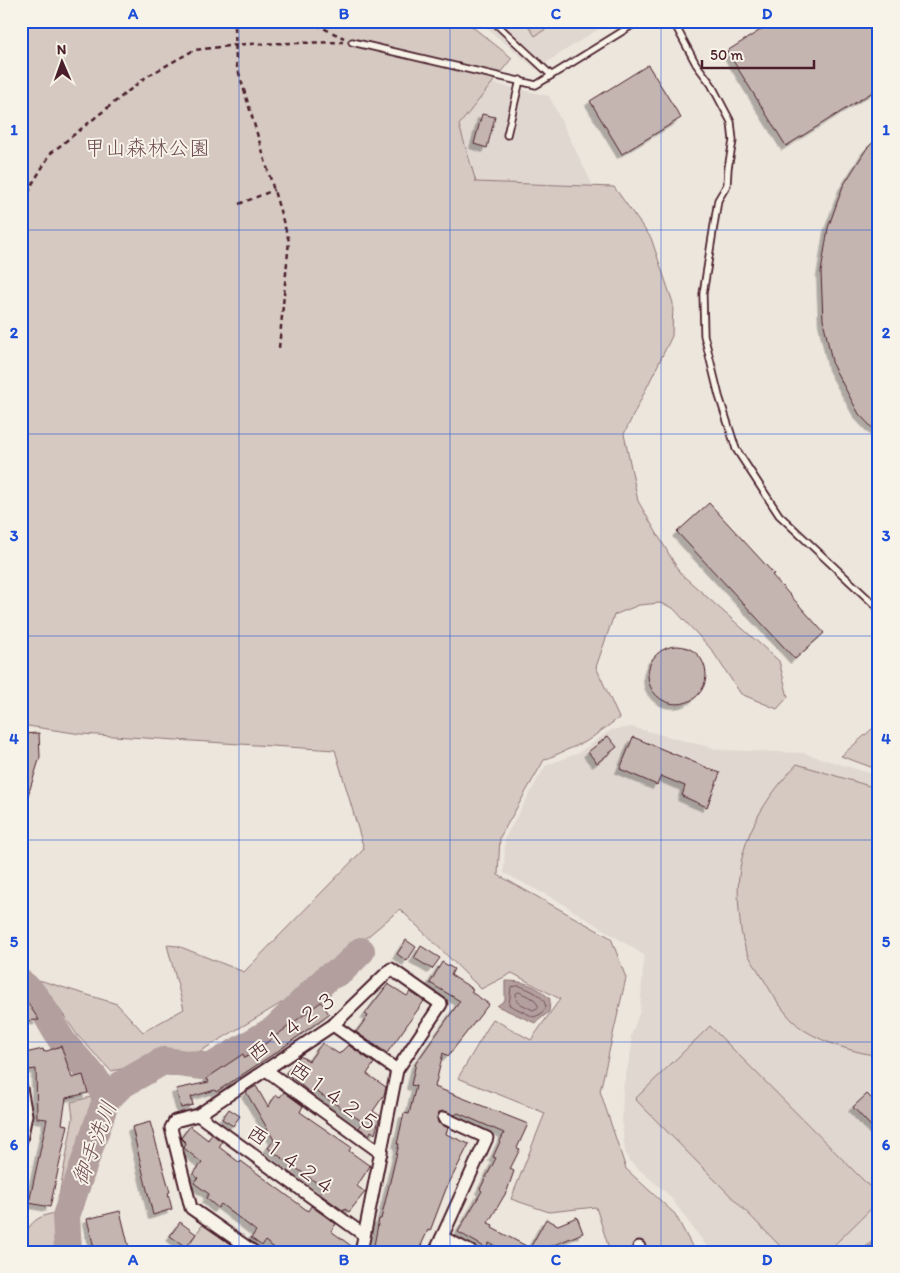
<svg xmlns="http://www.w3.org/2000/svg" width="900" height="1273" font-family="Itim,'Klee One',sans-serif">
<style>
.built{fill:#e0d7d0}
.green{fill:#d5c9c2;stroke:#907476}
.water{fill:#b39f9d;stroke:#896c6f}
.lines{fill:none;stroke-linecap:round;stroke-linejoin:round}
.shore{stroke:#745259;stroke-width:1}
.canal{stroke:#b39f9d;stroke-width:16}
.river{stroke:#b39f9d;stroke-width:28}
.building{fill:#c4b5b0;stroke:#4a1f2b;filter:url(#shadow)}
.lane-casing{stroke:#4a1f2b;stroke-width:9}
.street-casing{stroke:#4a1f2b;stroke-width:15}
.path{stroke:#4a1f2b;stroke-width:2.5;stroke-dasharray:5 4;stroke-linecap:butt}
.lane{stroke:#f7f3e8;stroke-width:5.5}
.street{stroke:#f7f3e8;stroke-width:11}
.path-bridge{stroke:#4a1f2b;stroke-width:2.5;stroke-dasharray:5 4;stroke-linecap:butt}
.grid{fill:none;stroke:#1d4ed8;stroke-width:1;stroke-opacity:0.55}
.labels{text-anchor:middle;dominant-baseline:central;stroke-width:4;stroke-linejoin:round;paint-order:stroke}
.park-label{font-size:21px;fill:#6d4a51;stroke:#f7f3e8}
.street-label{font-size:21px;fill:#4a1f2b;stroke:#f7f3e8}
.water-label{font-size:22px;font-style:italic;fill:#6f4c53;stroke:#f7f3e8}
.neatline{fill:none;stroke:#1d4ed8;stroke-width:2}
.grid-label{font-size:16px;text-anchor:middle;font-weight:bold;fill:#1d4ed8}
</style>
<defs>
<filter id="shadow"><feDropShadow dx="-4.5" dy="4.5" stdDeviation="0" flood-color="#0004"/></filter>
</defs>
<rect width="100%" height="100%" fill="#ece6dd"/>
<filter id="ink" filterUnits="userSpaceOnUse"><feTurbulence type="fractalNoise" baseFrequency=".02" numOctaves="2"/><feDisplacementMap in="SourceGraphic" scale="10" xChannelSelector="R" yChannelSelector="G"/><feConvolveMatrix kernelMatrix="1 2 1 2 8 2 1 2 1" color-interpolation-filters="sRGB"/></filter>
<g filter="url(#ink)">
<g class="built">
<path d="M 478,21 L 611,21 L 536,69 Z"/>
<path d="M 492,83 L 549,96 L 593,186 L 476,182 L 459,125 Z"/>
<path d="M 631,727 L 720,750 L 803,753 L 879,776 L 879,1242 L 868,1252 L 711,1252 L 668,1194 L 629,1161 L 625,1151 L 622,1123 L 623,1088 L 632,1047 L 631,1036 L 640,1011 L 644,955 L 558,901 L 504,873 L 505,838 L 545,766 L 578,753 L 611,730 Z"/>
</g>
<g class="green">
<path d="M 21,21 L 465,21 L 512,58 L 459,125 L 476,182 L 614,187 L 651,238 L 673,303 L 672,336 L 624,434 L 638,501 L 680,573 L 779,661 L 788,697 L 777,709 L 741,694 L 711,649 L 673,608 L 660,603 L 639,605 L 614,615 L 596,667 L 619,718 L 587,741 L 544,760 L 500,837 L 498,875 L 611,938 L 626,978 L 600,1091 L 626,1169 L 675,1214 L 695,1252 L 610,1252 L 596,1207 L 549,1212 L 511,1199 L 545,1113 L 458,1078 L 493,1019 L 531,1040 L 560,999 L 512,973 L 481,989 L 400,909 L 310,986 L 194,1055 L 111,1071 L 78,1036 L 39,980 L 117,1004 L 143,1032 L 184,1009 L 167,945 L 178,946 L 244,972 L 364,849 L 335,750 L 81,734 L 21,725 Z"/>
<path d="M 525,21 L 558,21 L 535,36 Z"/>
<path d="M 879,723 L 879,770 L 841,756 Z"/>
<path d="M 797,764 L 879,789 L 879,1056 C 854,1052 826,1044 804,1030 C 787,1019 774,997 764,980 C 758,970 749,958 745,947 C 741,936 740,922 739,910 C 733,850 758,806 797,764 Z"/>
<path d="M 710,1026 L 879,1196 L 879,1201 L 827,1252 L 786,1252 L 635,1099 Z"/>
<path d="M 99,1095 L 99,1111 L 58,1228 L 61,1252 L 25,1252 C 22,1229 33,1216 56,1213 L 73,1118 L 71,1102 Z"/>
<path d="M 203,1224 L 244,1252 L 184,1252 Z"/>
</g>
<path class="water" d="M 505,981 C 524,981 536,985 550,999 L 549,1012 L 535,1023 L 497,1006 L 505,1000 Z"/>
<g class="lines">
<g class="shore">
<path d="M 520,986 C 530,990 544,995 546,1007 L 541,1014 L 534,1017 L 509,1005 L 511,987 Z"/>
<path d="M 519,992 L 534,999 L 539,1007 L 533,1010 L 517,1002 L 516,994 Z"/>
</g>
<path class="canal" d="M 871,1252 L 879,1245"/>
<g class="river">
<path d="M 21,983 C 41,998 49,1022 63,1042 C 78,1062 99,1076 106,1100"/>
<path d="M 68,1252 L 66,1216 L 106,1100 L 121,1085 L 163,1061 L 211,1067 L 275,1029 L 328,977 L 341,971 L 361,951"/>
</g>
</g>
<g class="building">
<path d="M 775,21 L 879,21 L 879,88 L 786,146 L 727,51 Z"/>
<path d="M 648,65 L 681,118 L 622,154 L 590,101 Z"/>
<path d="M 482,114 L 495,117 L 487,148 L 474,144 Z"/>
<path d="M 879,137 L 879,435 L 859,414 L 833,366 L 823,320 L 821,272 L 828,228 L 843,186 L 867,148 Z"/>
<path d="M 709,503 L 774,574 L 772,575 L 824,633 L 795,659 L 677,532 Z"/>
<circle cx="677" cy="675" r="29"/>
<path d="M 39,733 L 40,757 L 24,808 L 21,807 L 21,734 Z"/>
<path d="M 608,736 L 617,747 L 597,763 L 588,752 Z"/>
<path d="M 633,737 L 720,773 L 707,807 L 682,796 L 685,786 L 661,776 L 657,785 L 620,769 Z"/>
<path d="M 406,940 L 416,947 L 407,961 L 397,954 Z"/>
<path d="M 421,946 L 440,958 L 432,969 L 414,958 Z"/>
<path d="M 442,962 L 454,969 L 451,975 L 473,989 L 471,992 L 489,1004 L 448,1056 L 443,1053 L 435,1087 L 528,1124 L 517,1148 L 520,1149 L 510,1169 L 514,1171 L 507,1191 L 488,1223 L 493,1225 L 492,1228 L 530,1248 L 546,1219 L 558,1225 L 577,1217 L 583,1233 L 537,1252 L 507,1252 L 489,1243 L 486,1248 L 458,1232 L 482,1191 L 480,1189 L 496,1158 L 493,1157 L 504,1133 L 458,1113 L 455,1115 L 444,1111 L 439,1112 L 437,1118 L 438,1123 L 448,1128 L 446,1134 L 469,1144 L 446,1189 L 430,1231 L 428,1230 L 418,1252 L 373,1251 L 379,1219 L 381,1219 L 399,1144 L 397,1144 L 404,1113 L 409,1114 L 416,1086 L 411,1085 L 416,1063 L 460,1001 L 430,983 Z"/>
<path d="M 388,984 L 407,996 L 410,992 L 424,1001 L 387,1053 L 356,1032 L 368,1016 L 365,1014 Z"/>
<path d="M 21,993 L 39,1020 L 21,1021 Z"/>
<path d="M 321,1002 L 329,1014 L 278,1051 L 216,1092 L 215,1090 L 191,1097 L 193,1105 L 181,1108 L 176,1089 L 209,1082 L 207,1078 L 243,1054 L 245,1058 L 257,1050 Z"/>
<path d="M 322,1043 L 339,1054 L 348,1045 L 374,1063 L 367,1074 L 386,1087 L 384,1095 L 373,1111 L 380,1116 L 375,1134 L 371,1131 L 369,1135 L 359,1128 L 363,1122 L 314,1090 L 312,1094 L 286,1073 L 300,1056 L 309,1061 Z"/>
<path d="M 61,1046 L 72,1078 L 83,1075 L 88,1093 L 66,1098 L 62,1124 L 68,1125 L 50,1207 L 29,1203 L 47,1119 L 37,1118 L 36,1069 L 29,1070 L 25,1053 L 43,1049 L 44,1052 Z"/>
<path d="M 256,1086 L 268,1107 L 276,1095 L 280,1097 L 284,1092 L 303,1106 L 300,1112 L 351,1147 L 349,1151 L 370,1166 L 357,1186 L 365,1192 L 349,1212 L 345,1209 L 344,1211 L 320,1194 L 324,1188 L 268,1148 L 274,1140 L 246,1092 Z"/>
<path d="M 867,1094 L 879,1106 L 879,1135 L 853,1107 Z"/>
<path d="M 229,1109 L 240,1116 L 233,1126 L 222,1119 Z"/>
<path d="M 150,1122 L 170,1192 L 168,1193 L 172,1209 L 153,1215 L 132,1127 Z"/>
<path d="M 190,1126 L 208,1140 L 212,1134 L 222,1142 L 219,1147 L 240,1163 L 241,1161 L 308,1211 L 311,1206 L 336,1224 L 331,1231 L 354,1248 L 354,1252 L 280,1252 L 265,1241 L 262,1246 L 251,1238 L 256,1231 L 221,1204 L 218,1208 L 206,1198 L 209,1194 L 194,1183 L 198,1178 L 193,1174 L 202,1163 L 184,1148 L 186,1143 L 181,1138 Z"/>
<path d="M 120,1211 L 130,1252 L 95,1252 L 87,1219 Z"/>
<path d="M 180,1222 L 196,1234 L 186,1247 L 170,1236 Z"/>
</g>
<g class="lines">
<defs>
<g id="lane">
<path d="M 493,21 L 551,75"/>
<path d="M 673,21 L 696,64 L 711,84 L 731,122 L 733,141 L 728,168 L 727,185 L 718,200 L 703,294 L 704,335 L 719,396 L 736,449 L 779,515 L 879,609"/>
<path d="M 352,42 L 536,85 L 639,21"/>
<path d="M 507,135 L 520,80"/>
</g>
<g id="street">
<path d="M 333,1025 L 397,1070"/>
<path d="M 266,1070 L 381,1153"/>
<path d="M 21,1088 L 26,1115 L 21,1140"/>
<path d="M 198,1115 L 364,1235"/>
<path d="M 442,1237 L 487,1138 L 444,1118"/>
<path d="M 639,1247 L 639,1252"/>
<path d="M 254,1252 L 191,1208 L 171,1128 L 175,1121 L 198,1115 L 333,1025 L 391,969 L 441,1004 L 397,1070 L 361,1252"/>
<path d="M 435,1252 L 442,1237 L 471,1252"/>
</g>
</defs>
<use href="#lane" class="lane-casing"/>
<use href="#street" class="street-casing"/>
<g class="path">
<path d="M 235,21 L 235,27"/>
<path d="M 308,21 L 344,38"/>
<path d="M 236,63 L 289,241 L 279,348"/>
<path d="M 239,204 L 274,190"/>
<path d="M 21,219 L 31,186 L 51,153 L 146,77 L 194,50 L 246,44 L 343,42"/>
<path d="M 876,1252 L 879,1249"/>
</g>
<use href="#lane" class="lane"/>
<use href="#street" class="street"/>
<path class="path-bridge" d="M 235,27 L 236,63"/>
</g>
</g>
<path class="grid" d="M 239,21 L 239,1252M 450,21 L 450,1252M 661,21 L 661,1252M 21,230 L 879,230M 21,434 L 879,434M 21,636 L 879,636M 21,840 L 879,840M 21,1042 L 879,1042"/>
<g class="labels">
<g class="park-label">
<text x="147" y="147">甲山森林公園</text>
</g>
<g class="street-label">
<text transform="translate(292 1026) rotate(-36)">西１４２３</text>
<text transform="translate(335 1096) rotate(36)">西１４２５</text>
<text transform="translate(292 1160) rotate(36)">西１４２４</text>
</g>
<g class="water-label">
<text transform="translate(94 1143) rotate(-69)">御手洗川</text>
</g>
</g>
<rect width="900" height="1273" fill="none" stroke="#f7f3e8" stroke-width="55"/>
<g transform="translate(62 62) rotate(358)" stroke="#f7f3e8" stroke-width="4" paint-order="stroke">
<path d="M0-4L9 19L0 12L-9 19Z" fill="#4a1f2b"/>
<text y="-8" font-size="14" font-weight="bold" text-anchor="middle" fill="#4a1f2b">N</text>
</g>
<path d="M702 60v8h112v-8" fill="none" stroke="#4a1f2b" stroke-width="2.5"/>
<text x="710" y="60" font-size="15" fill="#4a1f2b" stroke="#f7f3e8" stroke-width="4" paint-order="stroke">50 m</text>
<rect x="28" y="28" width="844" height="1218" class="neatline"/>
<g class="grid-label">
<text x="133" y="19">A</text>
<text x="344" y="19">B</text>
<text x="556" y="19">C</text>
<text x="767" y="19">D</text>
<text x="14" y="135">1</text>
<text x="886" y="135">1</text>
<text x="14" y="338">2</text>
<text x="886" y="338">2</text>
<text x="14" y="541">3</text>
<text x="886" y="541">3</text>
<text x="14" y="744">4</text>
<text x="886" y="744">4</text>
<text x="14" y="947">5</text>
<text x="886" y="947">5</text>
<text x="14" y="1150">6</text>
<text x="886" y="1150">6</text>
<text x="133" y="1265">A</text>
<text x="344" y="1265">B</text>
<text x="556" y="1265">C</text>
<text x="767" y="1265">D</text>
</g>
</svg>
